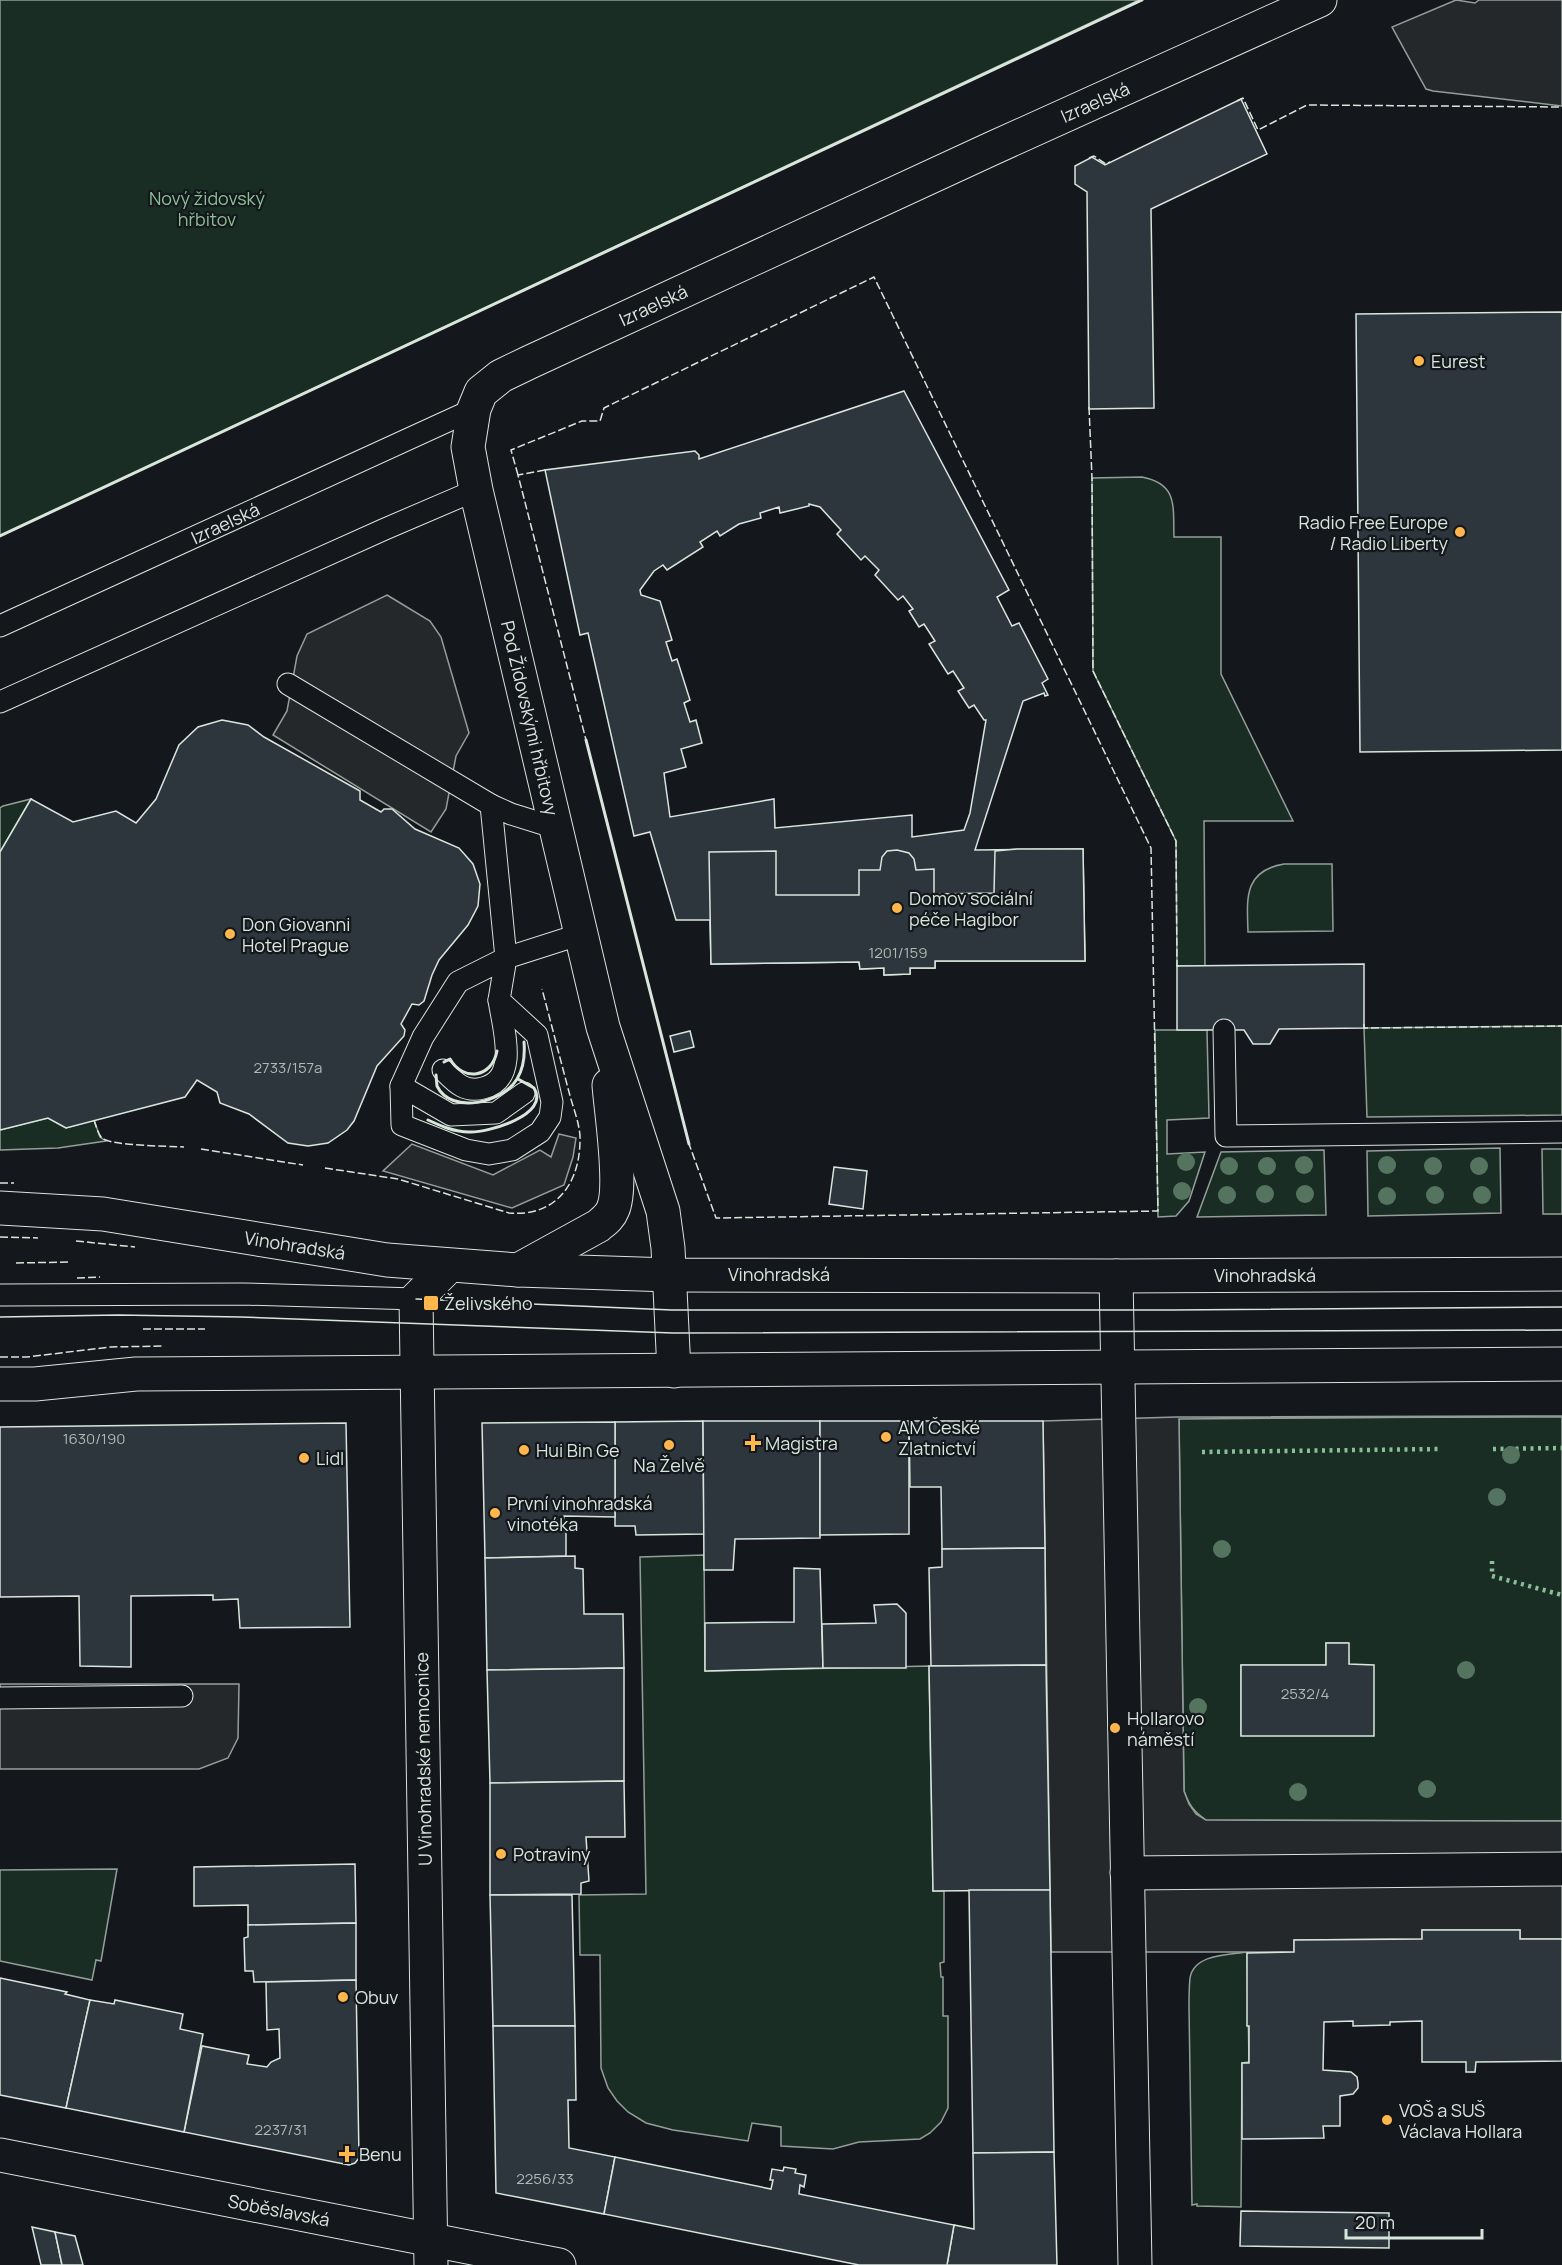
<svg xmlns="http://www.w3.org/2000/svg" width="1562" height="2265" font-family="Manrope,sans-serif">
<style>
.green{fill:#1a2d24;stroke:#939e99;stroke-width:1.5;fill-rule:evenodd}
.parking{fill:#24282b;stroke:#939e99;stroke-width:1.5}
.building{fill:#2c363c;stroke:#d8e6dc;stroke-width:1.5;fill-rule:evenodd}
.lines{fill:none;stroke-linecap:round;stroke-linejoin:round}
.lane-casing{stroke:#d8e6dc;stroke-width:23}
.street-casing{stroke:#d8e6dc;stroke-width:35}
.secondary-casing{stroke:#d8e6dc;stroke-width:35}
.lane{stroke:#14181c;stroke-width:21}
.street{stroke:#14181c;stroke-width:33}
.secondary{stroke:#14181c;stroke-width:33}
.tram{stroke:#d8e6dc;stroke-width:1.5}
.hedge{stroke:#8ac095;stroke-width:4.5;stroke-dasharray:3 4.5;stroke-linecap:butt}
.fence{stroke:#d8e6dc;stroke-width:1.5;stroke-dasharray:8 3;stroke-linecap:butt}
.wall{stroke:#d8e6dc;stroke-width:3}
.tree{fill:#55745f}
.poi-dot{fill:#ffb74d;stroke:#14181c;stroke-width:2}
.labels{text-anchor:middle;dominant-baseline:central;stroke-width:4.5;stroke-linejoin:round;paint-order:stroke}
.number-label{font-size:15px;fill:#adbab4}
.street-label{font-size:18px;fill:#d8e6dc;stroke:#14181c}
.park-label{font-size:18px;fill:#8ac095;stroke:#14181c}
.poi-label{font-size:18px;fill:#d8e6dc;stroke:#14181c;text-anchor:start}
</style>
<rect width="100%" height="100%" fill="#14181c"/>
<g class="green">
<path d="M 0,0 L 1139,0 L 0,536 Z"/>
<path d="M 1142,477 C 1178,484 1173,506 1174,537 L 1221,537 L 1221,674 L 1293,821 L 1204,821 L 1205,966 L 1177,966 L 1176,841 L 1093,671 L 1092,478 Z"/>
<path d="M 31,799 L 0,852 L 0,808 L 3,806 Z"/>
<path d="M 1284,864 L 1332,864 L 1333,931 L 1248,932 C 1247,899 1243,871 1284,864 Z"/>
<path d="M 1562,1026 L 1562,1115 L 1367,1117 L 1364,1028 Z"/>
<path d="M 1155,1030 L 1207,1030 L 1209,1118 L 1167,1120 L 1167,1154 L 1205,1152 L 1189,1201 L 1176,1216 L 1158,1217 Z"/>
<path d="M 48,1118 L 66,1128 L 94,1120 L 100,1137 L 106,1141 L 58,1148 L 0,1150 L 0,1130 Z"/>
<path d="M 1500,1148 L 1501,1213 L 1368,1216 L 1367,1151 Z"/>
<path d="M 1542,1149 L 1562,1149 L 1562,1214 L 1543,1214 Z"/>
<path d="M 1324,1150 L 1326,1215 L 1197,1217 L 1221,1152 Z"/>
<path d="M 1562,1417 L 1562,1821 L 1206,1820 C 1194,1812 1189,1805 1184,1791 L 1179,1418 ZM 1326,1643 L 1348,1643 L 1349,1664 L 1241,1735 L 1241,1665 L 1326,1665 Z"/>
<path d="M 704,1555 L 705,1671 L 929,1666 L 933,1891 L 944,1891 L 944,1962 L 940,1963 L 941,1977 L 943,1977 L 943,2016 L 948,2016 L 948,2108 L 941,2122 L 930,2133 L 920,2139 L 859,2142 L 833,2149 L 781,2146 L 781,2127 L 752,2123 L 748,2141 L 673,2130 L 646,2123 L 628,2112 L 617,2101 L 608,2088 L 601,2068 L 600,1955 L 580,1955 L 579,1895 L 646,1894 L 640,1557 Z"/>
<path d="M 117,1869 L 101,1961 L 96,1960 L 92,1980 L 0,1961 L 0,1870 Z"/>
<path d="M 1247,1952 L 1249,2062 L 1242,2063 L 1241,2207 L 1197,2206 L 1197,2204 L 1192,2205 L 1189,2007 C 1189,1998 1189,1988 1190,1978 C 1194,1954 1228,1955 1247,1952 Z"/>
</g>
<g class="parking">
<path d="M 1456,0 L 1475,3 L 1479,0 L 1562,0 L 1562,106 L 1433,91 L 1426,89 L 1392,27 Z"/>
<path d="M 387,595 L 430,621 L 441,637 L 469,733 L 456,756 L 446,809 L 431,832 L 273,735 L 287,711 L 297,656 L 307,634 Z"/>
<path d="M 559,1134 L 576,1138 L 573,1157 L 564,1185 L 512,1208 L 383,1171 L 412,1144 L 493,1175 L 540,1150 L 551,1157 Z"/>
<path d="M 1562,1416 L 1179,1419 L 1184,1791 L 1189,1804 L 1196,1814 L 1206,1820 L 1562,1821 L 1562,1939 L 1520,1939 L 1520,1930 L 1422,1930 L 1422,1939 L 1294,1940 L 1294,1952 L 1051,1952 L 1043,1421 L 1177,1417 Z"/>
<path d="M 0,1684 L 239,1684 L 238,1738 L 228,1758 L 199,1769 L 0,1769 Z"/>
</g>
<g class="building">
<path d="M 1241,99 L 1267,154 L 1151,209 L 1154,408 L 1089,409 L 1087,192 L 1075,184 L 1075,166 L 1092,157 L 1105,165 Z"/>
<path d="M 1562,312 L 1562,750 L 1360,752 L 1356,314 Z"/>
<path d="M 904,391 L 1009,590 L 997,597 L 1012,626 L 1019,623 L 1048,679 L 1042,683 L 1048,695 L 1045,696 L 1044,693 L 1023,701 L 975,850 L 1083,849 L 1085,961 L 935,961 L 935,968 L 910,968 L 910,974 L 884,975 L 884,968 L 860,969 L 859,962 L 711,964 L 710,920 L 676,920 L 650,832 L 634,836 L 588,633 L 580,635 L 545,470 L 695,451 L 699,455 L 699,459 ZM 809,504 L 820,507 L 841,530 L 837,534 L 861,560 L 865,556 L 879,570 L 875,575 L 898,600 L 903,596 L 913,609 L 909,611 L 919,627 L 924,624 L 935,641 L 929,644 L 948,674 L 953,671 L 964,688 L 958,691 L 969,708 L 974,705 L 984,720 L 986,720 L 970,813 L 964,830 L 912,837 L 912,815 L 775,828 L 774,799 L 670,817 L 664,773 L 686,767 L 681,749 L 702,743 L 696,720 L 690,722 L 684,703 L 690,700 L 677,659 L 672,661 L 666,642 L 672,640 L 660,601 L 641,595 L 640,590 L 654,571 L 663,565 L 667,570 L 703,547 L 700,542 L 717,531 L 720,536 L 739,524 L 761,518 L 760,513 L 779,507 L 780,513 L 809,506 Z"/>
<path d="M 222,720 L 248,725 L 264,737 L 360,791 L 360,800 L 381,812 L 384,809 L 392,809 L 415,829 L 459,848 L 473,864 L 480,884 L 478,906 L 468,925 L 439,960 L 432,975 L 424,1001 L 419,1005 L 412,1004 L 401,1024 L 405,1030 L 404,1036 L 377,1066 L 354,1121 L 347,1130 L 328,1143 L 308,1146 L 288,1143 L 249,1114 L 220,1103 L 217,1092 L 197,1080 L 185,1097 L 66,1128 L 48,1118 L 0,1130 L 0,852 L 31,799 L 73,822 L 116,811 L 136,823 L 156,799 L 179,745 L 198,727 Z"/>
<path d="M 1017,849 L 1083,849 L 1085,961 L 935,961 L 935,968 L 910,968 L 910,974 L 884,975 L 884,968 L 860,969 L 859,962 L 711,964 L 709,852 L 776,851 L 776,895 L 859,895 L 859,870 L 880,870 L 882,857 L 887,851 L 897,850 L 909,853 L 914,859 L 916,870 L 934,869 L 934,894 L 994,893 L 995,851 Z"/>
<path d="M 1364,964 L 1364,1028 L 1279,1029 L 1270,1044 L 1253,1044 L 1244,1030 L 1177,1030 L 1177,966 Z"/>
<path d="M 690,1031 L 694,1047 L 674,1052 L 670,1036 Z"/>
<path d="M 834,1167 L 867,1171 L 863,1209 L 829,1204 Z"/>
<path d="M 703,1421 L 704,1534 L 636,1535 L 635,1526 L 615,1526 L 615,1422 Z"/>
<path d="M 703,1421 L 820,1421 L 820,1538 L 735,1539 L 733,1570 L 704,1570 Z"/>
<path d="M 820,1421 L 909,1421 L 909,1534 L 820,1535 Z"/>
<path d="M 909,1421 L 1043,1421 L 1045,1548 L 942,1549 L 941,1487 L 910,1487 Z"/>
<path d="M 615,1422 L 615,1517 L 564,1516 L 562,1530 L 566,1531 L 566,1556 L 485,1558 L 482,1423 Z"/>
<path d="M 346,1423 L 350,1627 L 240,1628 L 238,1599 L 213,1600 L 213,1595 L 131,1596 L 131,1667 L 80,1666 L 79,1596 L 0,1597 L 0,1427 Z"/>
<path d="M 1045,1548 L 1046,1665 L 931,1666 L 929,1568 L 942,1567 L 942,1549 Z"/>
<path d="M 575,1556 L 575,1568 L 583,1569 L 584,1614 L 623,1614 L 624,1668 L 487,1670 L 485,1558 Z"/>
<path d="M 794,1568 L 820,1569 L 823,1668 L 705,1671 L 705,1623 L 794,1622 Z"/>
<path d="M 897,1604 L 906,1613 L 906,1668 L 823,1668 L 822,1624 L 876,1623 L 874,1605 Z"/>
<path d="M 1326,1643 L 1349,1643 L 1349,1664 L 1374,1665 L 1374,1736 L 1241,1736 L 1241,1665 L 1326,1665 Z"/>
<path d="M 1046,1665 L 1050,1890 L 933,1891 L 929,1666 Z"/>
<path d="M 624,1668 L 624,1781 L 490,1783 L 487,1670 Z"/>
<path d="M 624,1781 L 625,1837 L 586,1837 L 589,1881 L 581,1883 L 581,1894 L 490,1895 L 490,1783 Z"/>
<path d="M 355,1864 L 356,1923 L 248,1925 L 248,1905 L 194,1906 L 194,1867 Z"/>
<path d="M 969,1890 L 1050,1890 L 1054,2152 L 973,2153 Z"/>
<path d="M 490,1895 L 572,1895 L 575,2026 L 493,2026 Z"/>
<path d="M 356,1923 L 356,1980 L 254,1982 L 253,1971 L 245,1971 L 244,1938 L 248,1937 L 248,1925 Z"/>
<path d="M 1422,1930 L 1520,1930 L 1520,1939 L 1562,1939 L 1562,2061 L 1476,2062 L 1475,2072 L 1466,2072 L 1466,2062 L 1422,2062 L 1422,2021 L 1390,2022 L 1390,2025 L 1353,2026 L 1353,2021 L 1324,2022 L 1323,2070 L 1351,2072 L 1357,2077 L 1358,2083 L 1358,2088 L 1353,2094 L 1340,2096 L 1340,2126 L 1323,2126 L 1324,2138 L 1242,2139 L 1242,2063 L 1249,2063 L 1249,2026 L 1247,2026 L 1247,1953 L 1294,1952 L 1294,1940 L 1422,1939 Z"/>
<path d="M 0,1978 L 67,1992 L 65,1994 L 90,2000 L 66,2108 L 0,2095 Z"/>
<path d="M 356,1980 L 359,2158 L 355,2163 L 349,2165 L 184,2132 L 202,2046 L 249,2055 L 247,2064 L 267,2067 L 271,2062 L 280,2058 L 279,2029 L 267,2030 L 266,1982 Z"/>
<path d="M 90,2000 L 114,2004 L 115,2000 L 183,2014 L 180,2029 L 203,2034 L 184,2132 L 66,2108 Z"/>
<path d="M 493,2026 L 575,2026 L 576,2100 L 568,2100 L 569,2148 L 615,2157 L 604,2214 L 496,2193 Z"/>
<path d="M 1054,2152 L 1057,2265 L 947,2265 L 954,2225 L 974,2229 L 973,2153 Z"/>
<path d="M 615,2157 L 771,2189 L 773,2180 L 770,2180 L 772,2169 L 783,2171 L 784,2167 L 796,2169 L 795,2173 L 806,2175 L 804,2187 L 800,2185 L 799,2194 L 954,2225 L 947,2265 L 859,2265 L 604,2214 Z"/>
<path d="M 1241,2211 L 1389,2213 L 1389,2248 L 1240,2246 Z"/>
<path d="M 32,2227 L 55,2232 L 62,2265 L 41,2265 Z"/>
<path d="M 55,2232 L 75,2236 L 83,2265 L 62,2265 Z"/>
</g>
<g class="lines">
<defs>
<g id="lane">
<path d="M 0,626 L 474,409"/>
<path d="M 288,684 L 491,805"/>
<path d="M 0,702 L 385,529 L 476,490"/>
<path d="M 556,828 L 511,814 L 491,805 L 506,958 L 499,1000 L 537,1035 L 552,1102 L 550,1117 L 540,1132 L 512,1150 L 489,1154 L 466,1150 L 402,1125 L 401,1086 L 423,1037 L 458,982 L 506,958 L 581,934"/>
<path d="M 1224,1030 L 1226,1136 L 1562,1132"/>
<path d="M 443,1070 C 455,1082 464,1093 483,1088 C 520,1079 503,1028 499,1000"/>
<path d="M 401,1086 L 451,1115 L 496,1113 L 524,1093"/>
<path d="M 0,1295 L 243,1294 L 416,1299"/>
<path d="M 0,1698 L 182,1696"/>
</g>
<g id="street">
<path d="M 518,1270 L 598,1226 C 604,1221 610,1217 613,1209 C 623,1186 611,1113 609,1085"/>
<path d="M 1116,1276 L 1135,2265"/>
<path d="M 674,1371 L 668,1248 L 663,1211 L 603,1027 L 476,490 L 468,447 L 474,409 L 481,392 L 501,376 L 530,362 L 993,148 L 1320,0"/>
<path d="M 1127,1873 L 1562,1869"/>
<path d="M 0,2155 L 559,2265"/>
<path d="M 431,2265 L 416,1299 L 449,1266"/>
</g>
<g id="secondary">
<path d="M 0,1208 L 103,1214 L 387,1260 L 518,1270 L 670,1275 L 1116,1276 L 1562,1274"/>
<path d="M 0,1384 L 35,1384 L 136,1374 L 1562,1364"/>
</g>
</defs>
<use href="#lane" class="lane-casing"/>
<use href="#street" class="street-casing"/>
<use href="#secondary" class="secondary-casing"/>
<use href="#lane" class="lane"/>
<use href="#street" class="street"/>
<use href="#secondary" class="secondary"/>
<g class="tram">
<path d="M 416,1299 L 672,1310 L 1172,1310 L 1562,1307"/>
<path d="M 0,1317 L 118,1315 L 241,1317 L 673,1333 L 1562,1330"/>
</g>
<g class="hedge">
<path d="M 1493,1449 L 1562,1448"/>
<path d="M 1202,1452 L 1440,1449"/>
<path d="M 1492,1561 L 1492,1576 L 1562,1595"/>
</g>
<g class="fence">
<path d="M 1237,101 L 1243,98 L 1258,130 L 1307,105 L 1562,107"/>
<path d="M 1089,158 L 1094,156 L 1106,164 L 1110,162"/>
<path d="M 1089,407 L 1092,478 L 1093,671 L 1176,841 L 1177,966 L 1181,966"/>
<path d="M 545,470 L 518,475 L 586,740"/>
<path d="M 518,475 L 511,450 L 582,421 L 600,421 L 604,408 L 874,277 L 1151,848 L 1158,1211 L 716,1218 L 689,1144"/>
<path d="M 1364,1024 L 1364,1028 L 1562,1026"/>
<path d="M 94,1120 C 96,1126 98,1134 102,1138 C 111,1146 169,1146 184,1147"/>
<path d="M 201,1149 L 303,1165"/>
<path d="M 325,1168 L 398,1179 L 509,1213 C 554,1217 579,1186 580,1142 C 581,1126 573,1108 569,1092 C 560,1058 551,1023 542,989"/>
<path d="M 0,1183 L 14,1183"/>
<path d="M 0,1237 L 38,1238"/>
<path d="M 76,1241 L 135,1247"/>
<path d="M 16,1263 L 71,1262"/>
<path d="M 77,1278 L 100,1277"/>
<path d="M 143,1329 L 205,1329"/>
<path d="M 0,1357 L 27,1357 L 110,1347 L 164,1346"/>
</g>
<g class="wall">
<path d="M 0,536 L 1142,0"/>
<path d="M 586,740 L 689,1144"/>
<path d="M 444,1062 L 450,1059 C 463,1082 492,1078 497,1051"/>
<path d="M 436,1075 L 437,1086 C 451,1115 503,1103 517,1079 C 524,1068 525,1055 524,1042"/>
<path d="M 428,1120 C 441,1126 454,1132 469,1132 C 487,1133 551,1115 534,1088 L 518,1079"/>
</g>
</g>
<g class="tree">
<circle cx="1186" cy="1162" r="9"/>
<circle cx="1304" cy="1165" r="9"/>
<circle cx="1387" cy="1165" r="9"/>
<circle cx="1229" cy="1166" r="9"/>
<circle cx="1267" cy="1166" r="9"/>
<circle cx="1433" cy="1166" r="9"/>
<circle cx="1479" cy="1166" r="9"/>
<circle cx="1182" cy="1191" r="9"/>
<circle cx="1265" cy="1194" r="9"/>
<circle cx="1305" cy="1194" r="9"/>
<circle cx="1227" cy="1195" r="9"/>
<circle cx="1435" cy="1195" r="9"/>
<circle cx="1482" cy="1195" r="9"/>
<circle cx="1387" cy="1196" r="9"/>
<circle cx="1511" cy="1455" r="9"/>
<circle cx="1497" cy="1497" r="9"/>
<circle cx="1222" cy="1549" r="9"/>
<circle cx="1466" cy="1670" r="9"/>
<circle cx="1198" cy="1707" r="9"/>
<circle cx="1427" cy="1789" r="9"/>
<circle cx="1298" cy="1792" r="9"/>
</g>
<g class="poi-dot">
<circle cx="1419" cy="361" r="6"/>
<circle cx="1460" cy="532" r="6"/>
<circle cx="897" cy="908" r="6"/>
<circle cx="230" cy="934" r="6"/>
<rect x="423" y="1295" width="16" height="16" rx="3"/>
<circle cx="886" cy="1437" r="6"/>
<path d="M750 1434h6v6h6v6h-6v6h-6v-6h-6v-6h6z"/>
<circle cx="669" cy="1445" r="6"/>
<circle cx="524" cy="1450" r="6"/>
<circle cx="304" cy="1458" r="6"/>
<circle cx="495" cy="1513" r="6"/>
<circle cx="1115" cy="1728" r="6"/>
<circle cx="501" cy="1854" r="6"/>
<circle cx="343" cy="1997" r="6"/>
<circle cx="1387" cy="2120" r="6"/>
<path d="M344 2145h6v6h6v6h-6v6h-6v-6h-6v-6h6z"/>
</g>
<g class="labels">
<g class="number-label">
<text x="898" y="952">1201/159</text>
<text x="288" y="1067">2733/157a</text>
<text x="94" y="1438">1630/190</text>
<text x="1305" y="1693">2532/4</text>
<text x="281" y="2129">2237/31</text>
<text x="545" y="2178">2256/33</text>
</g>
<g class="street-label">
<text transform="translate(1095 102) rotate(-24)">Izraelská</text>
<text transform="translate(653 305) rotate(-25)">Izraelská</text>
<text transform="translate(225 523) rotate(-25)">Izraelská</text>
<text transform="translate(530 718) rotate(77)">Pod Židovskými hřbitovy</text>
<text transform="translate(295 1245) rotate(9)">Vinohradská</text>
<text x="779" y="1274">Vinohradská</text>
<text x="1265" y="1275">Vinohradská</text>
<text transform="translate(423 1759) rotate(-91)">U Vinohradské nemocnice</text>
<text transform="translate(279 2210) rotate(11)">Soběslavská</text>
</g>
<g class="park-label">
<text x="207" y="198">Nový židovský<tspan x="207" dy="21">hřbitov</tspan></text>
</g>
<g class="poi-label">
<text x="1431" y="361">Eurest</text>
<text x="1448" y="522" text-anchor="end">Radio Free Europe<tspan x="1448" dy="21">/ Radio Liberty</tspan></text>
<text x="909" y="898">Domov sociální<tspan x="909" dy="21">péče Hagibor</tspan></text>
<text x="242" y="924">Don Giovanni<tspan x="242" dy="21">Hotel Prague</tspan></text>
<text x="444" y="1303">Želivského</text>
<text x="898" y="1427">AM České<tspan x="898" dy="21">Zlatnictví</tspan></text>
<text x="765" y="1443">Magistra</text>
<text x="536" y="1450">Hui Bin Ge</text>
<text x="316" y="1458">Lidl</text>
<text x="669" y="1465" text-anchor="middle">Na Želvě</text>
<text x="507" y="1503">První vinohradská<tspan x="507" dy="21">vinotéka</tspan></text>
<text x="1127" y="1718">Hollarovo<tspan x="1127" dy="21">náměstí</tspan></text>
<text x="513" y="1854">Potraviny</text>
<text x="355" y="1997">Obuv</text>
<text x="1399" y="2110">VOŠ a SUŠ<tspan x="1399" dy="21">Václava Hollara</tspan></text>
<text x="359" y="2154">Benu</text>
</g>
</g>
<path d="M1346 2229v9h136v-9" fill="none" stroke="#d8e6dc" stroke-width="3"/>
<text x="1355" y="2229" font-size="18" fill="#d8e6dc" stroke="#14181c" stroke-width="4.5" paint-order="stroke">20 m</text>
</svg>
